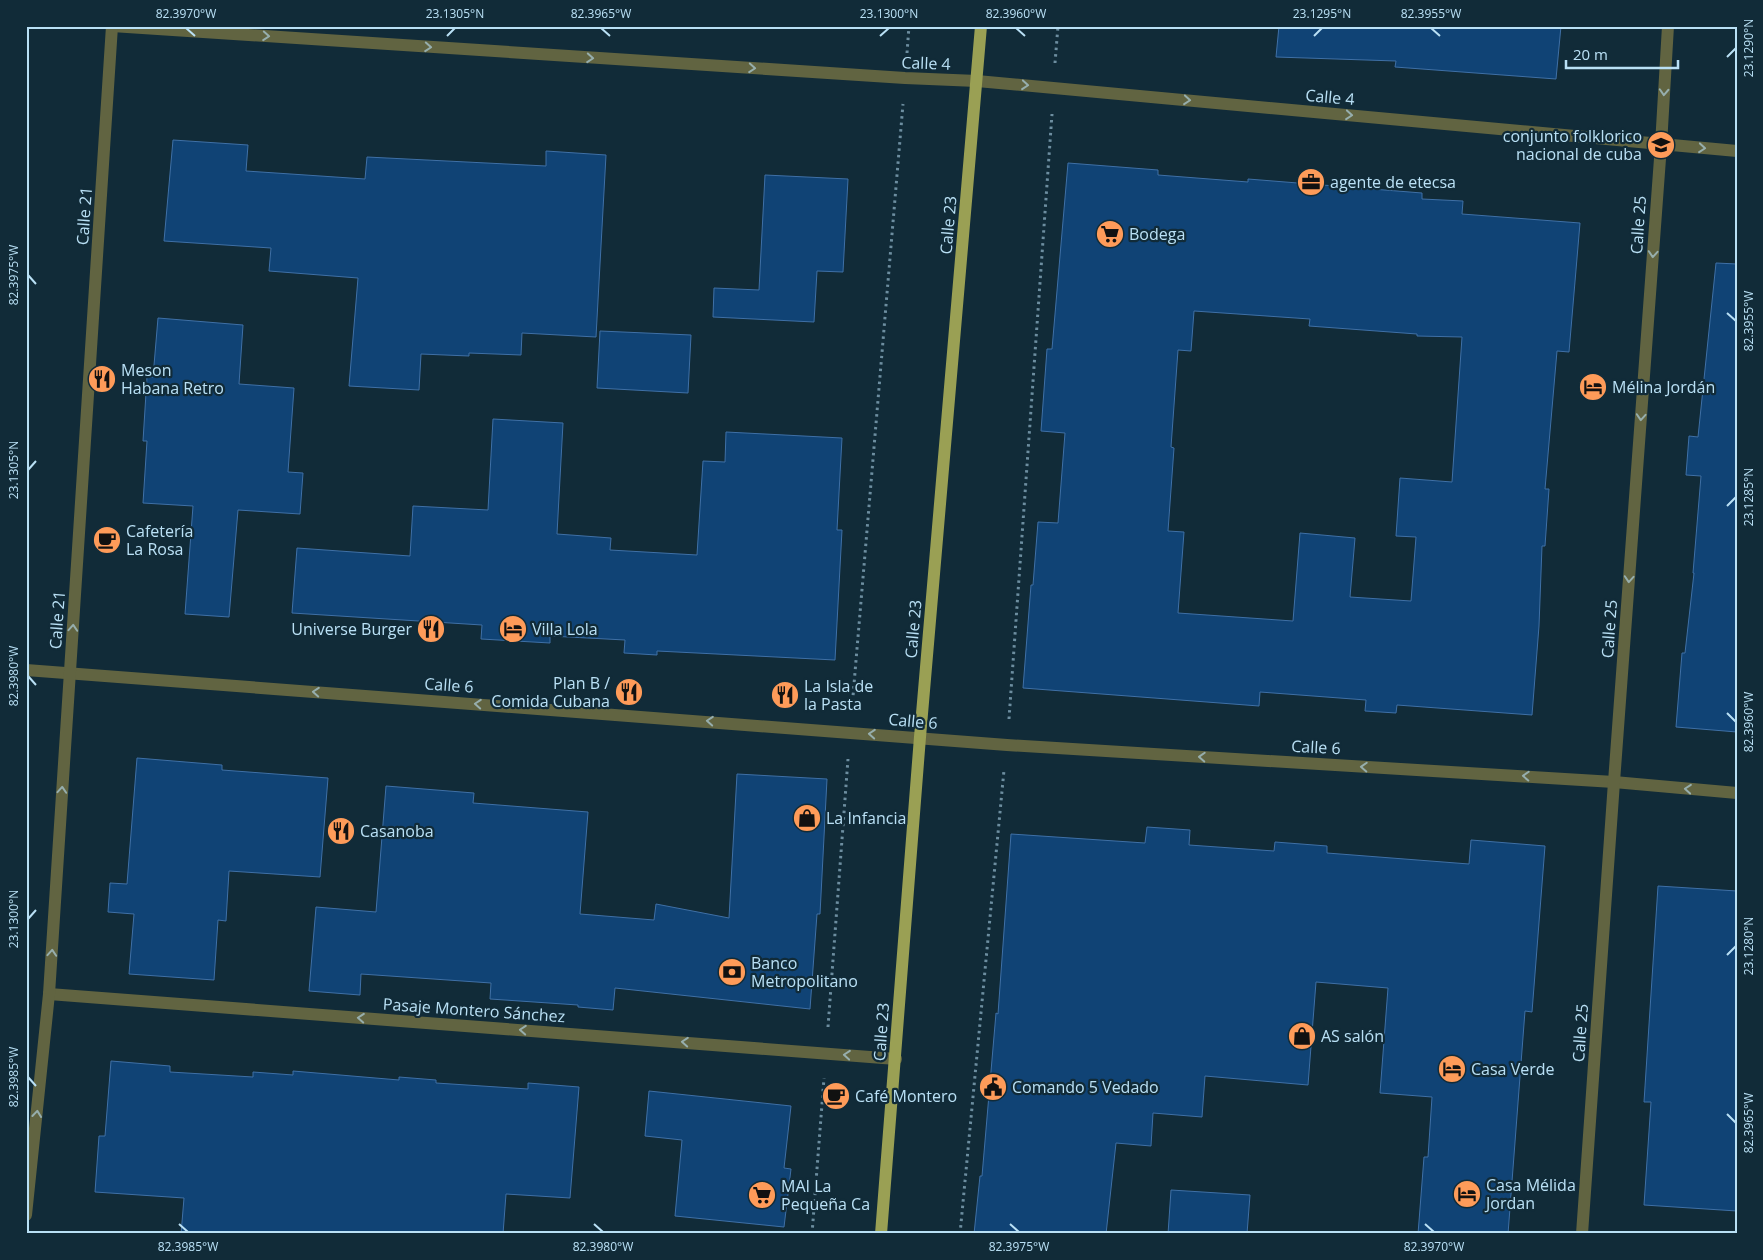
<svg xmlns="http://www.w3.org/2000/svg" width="1763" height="1260" font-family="'Open Sans',sans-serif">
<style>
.building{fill:#104375;stroke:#3f70a6;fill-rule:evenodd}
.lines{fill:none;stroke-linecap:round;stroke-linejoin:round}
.path{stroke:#6d8ea0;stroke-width:3;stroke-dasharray:2.5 4;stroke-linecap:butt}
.street{stroke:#616441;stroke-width:12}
.primary{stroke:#9aa054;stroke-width:12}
.oneway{stroke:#96aead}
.ticks{fill:none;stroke:#b9e0f5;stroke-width:2}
.labels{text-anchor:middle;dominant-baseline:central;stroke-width:4.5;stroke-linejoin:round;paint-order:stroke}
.street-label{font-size:16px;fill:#b9e0f5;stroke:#112b38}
.poi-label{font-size:16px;fill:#b9e0f5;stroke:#112b38;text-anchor:start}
.neatline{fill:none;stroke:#b9e0f5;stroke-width:2}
.ticks-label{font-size:12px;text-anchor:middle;fill:#b9e0f5}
</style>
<rect width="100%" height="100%" fill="#112b38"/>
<g class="building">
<path d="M 1279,26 L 1561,26 L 1556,79 L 1395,67 L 1396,61 L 1276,57 Z"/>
<path d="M 173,140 L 248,145 L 246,171 L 365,179 L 367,157 L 546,166 L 546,151 L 606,155 L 596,337 L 522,333 L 521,355 L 469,353 L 469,356 L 421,354 L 419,390 L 349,386 L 358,278 L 269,271 L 271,248 L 164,241 Z"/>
<path d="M 1068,163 L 1158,170 L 1158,175 L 1248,182 L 1248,179 L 1422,193 L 1422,199 L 1463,201 L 1462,214 L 1580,223 L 1569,352 L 1557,351 L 1545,489 L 1549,489 L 1545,546 L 1542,546 L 1539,626 L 1532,715 L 1397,705 L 1396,713 L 1365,711 L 1366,700 L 1260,692 L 1259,706 L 1023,688 L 1031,585 L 1033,585 L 1038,522 L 1058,523 L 1065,433 L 1041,431 L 1047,349 L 1052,349 ZM 1194,311 L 1310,319 L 1309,326 L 1417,334 L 1417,336 L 1462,337 L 1452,482 L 1400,478 L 1396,536 L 1416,537 L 1411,601 L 1350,597 L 1355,538 L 1300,533 L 1293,621 L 1178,613 L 1184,532 L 1168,531 L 1174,448 L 1171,447 L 1178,350 L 1191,351 Z"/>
<path d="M 765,175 L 848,179 L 843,272 L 817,271 L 814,322 L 713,317 L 714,288 L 759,290 Z"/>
<path d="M 1716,263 L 1737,264 L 1737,732 L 1676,727 L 1682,653 L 1685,653 L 1694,573 L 1693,573 L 1701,476 L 1686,475 L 1689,436 L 1698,437 Z"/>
<path d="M 158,318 L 243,325 L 239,384 L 294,388 L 288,472 L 303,473 L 300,514 L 238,510 L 229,617 L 185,614 L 193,506 L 143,503 L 147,441 L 143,441 L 147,377 L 153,377 Z"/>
<path d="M 600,331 L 691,335 L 688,393 L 597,388 Z"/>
<path d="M 493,419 L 563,423 L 557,534 L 611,538 L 610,550 L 697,555 L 703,461 L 725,462 L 726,432 L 842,438 L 837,530 L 842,530 L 835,660 L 657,651 L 657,655 L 624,653 L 625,640 L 550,636 L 550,643 L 481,639 L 482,625 L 292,613 L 297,548 L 410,556 L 413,506 L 488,510 Z"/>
<path d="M 137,758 L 222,765 L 222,770 L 328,778 L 320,877 L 229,871 L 226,921 L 218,920 L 214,980 L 129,974 L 134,914 L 108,912 L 110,883 L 127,884 Z"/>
<path d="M 737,774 L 827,779 L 820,914 L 817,914 L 810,1009 L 615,988 L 613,1010 L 578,1007 L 578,1005 L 490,999 L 491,983 L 361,974 L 360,995 L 309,991 L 316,907 L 376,912 L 386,786 L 474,793 L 473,803 L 588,812 L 580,914 L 654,920 L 656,904 L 729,918 Z"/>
<path d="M 1147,827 L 1190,830 L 1189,845 L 1274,851 L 1275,842 L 1327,846 L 1327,853 L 1469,864 L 1471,840 L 1545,846 L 1532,1012 L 1525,1011 L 1508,1234 L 1418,1234 L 1424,1157 L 1428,1157 L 1432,1097 L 1380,1093 L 1388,988 L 1316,982 L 1308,1085 L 1205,1076 L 1202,1117 L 1153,1113 L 1151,1146 L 1116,1143 L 1106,1234 L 974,1234 L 980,1176 L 982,1176 L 996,1013 L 998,1014 L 1011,834 L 1145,843 Z"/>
<path d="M 1658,886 L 1737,891 L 1737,1211 L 1644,1205 L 1651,1102 L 1644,1102 Z"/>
<path d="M 111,1061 L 170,1066 L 170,1072 L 253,1077 L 253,1072 L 293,1075 L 293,1071 L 399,1080 L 399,1077 L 436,1080 L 436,1083 L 528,1089 L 528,1083 L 579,1087 L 570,1198 L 506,1194 L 503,1234 L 181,1234 L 184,1198 L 95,1192 L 99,1136 L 105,1136 Z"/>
<path d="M 649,1091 L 791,1106 L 784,1168 L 791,1169 L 784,1227 L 675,1216 L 682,1140 L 645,1136 Z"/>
<path d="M 1171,1190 L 1250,1195 L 1247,1234 L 1168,1234 Z"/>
</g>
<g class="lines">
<g class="path">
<path d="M 907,53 L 909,26"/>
<path d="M 1055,63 L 1058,26"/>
<path d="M 852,708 L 903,104"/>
<path d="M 1009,719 L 1052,114"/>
<path d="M 828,1027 L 848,759"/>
<path d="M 812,1234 L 824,1078"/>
<path d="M 960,1234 L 1004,770"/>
</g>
<g class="street">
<path d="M 112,26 L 905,78 L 977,81 L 1737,151"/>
<path d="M 26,670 L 1007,745 L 1614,782 L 1737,793"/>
<path d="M 49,994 L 896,1059"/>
<path d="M 26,1215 L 49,994 L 112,26"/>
<path d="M 1582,1234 L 1614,782 L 1661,145 L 1668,26"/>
</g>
<path class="primary" d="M 881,1234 L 920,737 L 981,26"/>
</g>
<defs><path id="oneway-chevron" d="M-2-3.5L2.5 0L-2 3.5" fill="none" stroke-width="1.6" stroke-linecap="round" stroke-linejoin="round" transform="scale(1.25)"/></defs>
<g class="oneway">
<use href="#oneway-chevron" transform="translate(266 36) rotate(4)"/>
<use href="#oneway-chevron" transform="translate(428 47) rotate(4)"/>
<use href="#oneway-chevron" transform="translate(590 58) rotate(4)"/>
<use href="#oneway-chevron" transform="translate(752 68) rotate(4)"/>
<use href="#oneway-chevron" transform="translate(1025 85) rotate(5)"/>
<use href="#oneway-chevron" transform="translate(1664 92) rotate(93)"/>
<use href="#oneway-chevron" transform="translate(1187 100) rotate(5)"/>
<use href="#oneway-chevron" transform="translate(1349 115) rotate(5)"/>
<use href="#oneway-chevron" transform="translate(1702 148) rotate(5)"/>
<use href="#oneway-chevron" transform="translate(1653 254) rotate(94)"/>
<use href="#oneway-chevron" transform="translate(1641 417) rotate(94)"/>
<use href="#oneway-chevron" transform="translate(1629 579) rotate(94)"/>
<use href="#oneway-chevron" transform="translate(73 628) rotate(-86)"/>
<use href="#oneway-chevron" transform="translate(316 692) rotate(-176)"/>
<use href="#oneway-chevron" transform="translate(478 704) rotate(-176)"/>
<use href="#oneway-chevron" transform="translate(710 721) rotate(-176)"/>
<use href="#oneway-chevron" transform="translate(872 734) rotate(-176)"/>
<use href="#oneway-chevron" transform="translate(1202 757) rotate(-177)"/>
<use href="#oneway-chevron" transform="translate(1364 767) rotate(-177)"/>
<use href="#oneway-chevron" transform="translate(1526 776) rotate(-177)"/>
<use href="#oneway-chevron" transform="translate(1688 789) rotate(-175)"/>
<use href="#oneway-chevron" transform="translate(62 790) rotate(-86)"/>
<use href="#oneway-chevron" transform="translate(52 953) rotate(-86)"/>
<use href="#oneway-chevron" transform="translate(361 1018) rotate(-176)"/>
<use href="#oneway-chevron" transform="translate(523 1030) rotate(-176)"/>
<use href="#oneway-chevron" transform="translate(685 1042) rotate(-176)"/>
<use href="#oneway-chevron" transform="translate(847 1055) rotate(-175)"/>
<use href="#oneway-chevron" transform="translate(37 1114) rotate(-84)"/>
</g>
<path class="ticks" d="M 186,28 L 195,36M 601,28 L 610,36M 1016,28 L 1025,36M 1431,28 L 1440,36M 447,36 L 455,28M 880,36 L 889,28M 1314,36 L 1322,28M 1727,57 L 1736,48M 28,275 L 36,284M 1727,313 L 1736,321M 28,470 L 36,461M 1727,506 L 1736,497M 28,676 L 36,685M 1727,713 L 1736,722M 28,919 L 36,910M 1727,955 L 1736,946M 28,1077 L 36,1086M 1727,1114 L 1736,1123M 179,1224 L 188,1232M 594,1224 L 603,1232M 1010,1224 L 1019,1232M 1425,1224 L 1434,1232"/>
<defs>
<symbol id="school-disc" viewBox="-11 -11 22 22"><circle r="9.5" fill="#fe9b59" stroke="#112b38"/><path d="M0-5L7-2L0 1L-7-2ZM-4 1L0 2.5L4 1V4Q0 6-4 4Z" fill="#111"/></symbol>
<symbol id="office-disc" viewBox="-11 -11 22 22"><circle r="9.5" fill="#fe9b59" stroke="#112b38"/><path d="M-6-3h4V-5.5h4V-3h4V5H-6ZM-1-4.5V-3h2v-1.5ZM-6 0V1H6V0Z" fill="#111"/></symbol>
<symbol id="supermarket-disc" viewBox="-11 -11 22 22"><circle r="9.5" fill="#fe9b59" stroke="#112b38"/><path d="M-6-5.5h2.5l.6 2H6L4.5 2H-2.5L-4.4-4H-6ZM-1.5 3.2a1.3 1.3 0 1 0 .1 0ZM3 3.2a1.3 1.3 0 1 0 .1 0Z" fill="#111"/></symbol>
<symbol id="restaurant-disc" viewBox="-11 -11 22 22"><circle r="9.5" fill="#fe9b59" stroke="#112b38"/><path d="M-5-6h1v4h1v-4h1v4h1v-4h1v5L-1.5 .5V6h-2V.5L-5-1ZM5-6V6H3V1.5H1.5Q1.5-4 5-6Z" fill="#111"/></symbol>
<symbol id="hotel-disc" viewBox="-11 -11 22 22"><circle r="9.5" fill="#fe9b59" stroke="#112b38"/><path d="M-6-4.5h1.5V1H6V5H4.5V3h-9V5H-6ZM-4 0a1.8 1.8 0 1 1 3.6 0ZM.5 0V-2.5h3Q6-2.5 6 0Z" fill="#111"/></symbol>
<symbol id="cafe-disc" viewBox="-11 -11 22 22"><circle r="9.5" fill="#fe9b59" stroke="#112b38"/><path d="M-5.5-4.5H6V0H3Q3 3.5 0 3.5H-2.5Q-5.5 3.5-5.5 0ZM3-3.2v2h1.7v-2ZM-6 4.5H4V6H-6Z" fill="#111"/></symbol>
<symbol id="shop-disc" viewBox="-11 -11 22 22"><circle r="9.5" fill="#fe9b59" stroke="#112b38"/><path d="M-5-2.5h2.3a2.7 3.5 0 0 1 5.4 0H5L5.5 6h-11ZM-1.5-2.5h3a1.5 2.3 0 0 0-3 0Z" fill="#111"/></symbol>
<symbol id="bank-disc" viewBox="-11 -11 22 22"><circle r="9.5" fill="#fe9b59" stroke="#112b38"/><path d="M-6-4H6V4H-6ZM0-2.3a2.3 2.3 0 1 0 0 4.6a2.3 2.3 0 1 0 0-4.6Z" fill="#111"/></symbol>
<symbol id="civic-disc" viewBox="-11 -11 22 22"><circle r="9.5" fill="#fe9b59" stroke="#112b38"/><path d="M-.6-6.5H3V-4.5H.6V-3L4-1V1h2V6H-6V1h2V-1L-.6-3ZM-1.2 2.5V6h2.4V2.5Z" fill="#111"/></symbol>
</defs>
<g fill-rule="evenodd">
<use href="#school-disc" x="1645" y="129" width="32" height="32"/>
<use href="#office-disc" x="1295" y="166" width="32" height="32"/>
<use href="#supermarket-disc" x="1094" y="218" width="32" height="32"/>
<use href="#restaurant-disc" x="86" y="363" width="32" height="32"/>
<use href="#hotel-disc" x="1577" y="371" width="32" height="32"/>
<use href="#cafe-disc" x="91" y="524" width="32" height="32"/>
<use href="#restaurant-disc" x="415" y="613" width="32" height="32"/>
<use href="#hotel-disc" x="497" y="613" width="32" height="32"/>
<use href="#restaurant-disc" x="613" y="676" width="32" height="32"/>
<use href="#restaurant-disc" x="769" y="679" width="32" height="32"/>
<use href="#shop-disc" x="791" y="802" width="32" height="32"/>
<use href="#restaurant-disc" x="325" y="815" width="32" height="32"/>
<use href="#bank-disc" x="716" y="956" width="32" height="32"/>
<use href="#shop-disc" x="1286" y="1020" width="32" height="32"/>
<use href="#hotel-disc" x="1436" y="1053" width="32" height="32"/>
<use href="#civic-disc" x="977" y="1071" width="32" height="32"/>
<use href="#cafe-disc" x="820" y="1080" width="32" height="32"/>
<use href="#hotel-disc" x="1451" y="1178" width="32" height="32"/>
<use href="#supermarket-disc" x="746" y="1179" width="32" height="32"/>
</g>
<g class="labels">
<g class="street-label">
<text transform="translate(926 63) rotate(2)">Calle 4</text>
<text transform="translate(1330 97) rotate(5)">Calle 4</text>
<text transform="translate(84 216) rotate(-86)">Calle 21</text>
<text transform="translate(948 225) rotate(-85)">Calle 23</text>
<text transform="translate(1638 225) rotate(-86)">Calle 25</text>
<text transform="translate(57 620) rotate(-86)">Calle 21</text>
<text transform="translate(913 629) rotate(-85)">Calle 23</text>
<text transform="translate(1609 629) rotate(-86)">Calle 25</text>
<text transform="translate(449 685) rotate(4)">Calle 6</text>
<text transform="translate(913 721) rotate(5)">Calle 6</text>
<text transform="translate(1316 747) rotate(3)">Calle 6</text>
<text transform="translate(474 1010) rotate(4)">Pasaje Montero Sánchez</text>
<text transform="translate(881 1032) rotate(-86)">Calle 23</text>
<text transform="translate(1580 1033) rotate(-86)">Calle 25</text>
</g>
<g class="poi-label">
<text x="1642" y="136" text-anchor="end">conjunto folklorico<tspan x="1642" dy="18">nacional de cuba</tspan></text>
<text x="1330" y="182">agente de etecsa</text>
<text x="1129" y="234">Bodega</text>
<text x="121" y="370">Meson<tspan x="121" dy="18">Habana Retro</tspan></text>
<text x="1612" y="387">Mélina Jordán</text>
<text x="126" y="531">Cafetería<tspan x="126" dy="18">La Rosa</tspan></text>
<text x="412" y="629" text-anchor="end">Universe Burger</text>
<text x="532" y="629">Villa Lola</text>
<text x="610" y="683" text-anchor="end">Plan B /<tspan x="610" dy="18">Comida Cubana</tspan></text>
<text x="804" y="686">La Isla de<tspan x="804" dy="18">la Pasta</tspan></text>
<text x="826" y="818">La Infancia</text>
<text x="360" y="831">Casanoba</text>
<text x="751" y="963">Banco<tspan x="751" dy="18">Metropolitano</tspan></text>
<text x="1321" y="1036">AS salón</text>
<text x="1471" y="1069">Casa Verde</text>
<text x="1012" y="1087">Comando 5 Vedado</text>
<text x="855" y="1096">Café Montero</text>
<text x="1486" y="1185">Casa Mélida<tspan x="1486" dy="18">Jordan</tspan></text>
<text x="781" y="1186">MAI La<tspan x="781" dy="18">Pequeña Ca</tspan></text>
</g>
</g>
<rect width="1763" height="1260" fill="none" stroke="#112b38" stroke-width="55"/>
<path d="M1566 60v8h112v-8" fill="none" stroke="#b9e0f5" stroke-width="2.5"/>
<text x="1573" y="60" font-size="15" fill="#b9e0f5" stroke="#112b38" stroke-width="4" paint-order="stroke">20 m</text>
<rect x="28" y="28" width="1708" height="1204" class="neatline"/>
<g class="ticks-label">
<text x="186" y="18">82.3970°W</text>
<text x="455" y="18">23.1305°N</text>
<text x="601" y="18">82.3965°W</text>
<text x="889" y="18">23.1300°N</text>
<text x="1016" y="18">82.3960°W</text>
<text x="1322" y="18">23.1295°N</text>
<text x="1431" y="18">82.3955°W</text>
<text transform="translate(1749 48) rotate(-90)" y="4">23.1290°N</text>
<text transform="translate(14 275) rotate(-90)" y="4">82.3975°W</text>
<text transform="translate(1749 321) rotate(-90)" y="4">82.3955°W</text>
<text transform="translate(14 470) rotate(-90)" y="4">23.1305°N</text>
<text transform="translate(1749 497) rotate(-90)" y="4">23.1285°N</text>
<text transform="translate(14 676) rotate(-90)" y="4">82.3980°W</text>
<text transform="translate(1749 722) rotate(-90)" y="4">82.3960°W</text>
<text transform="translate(14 919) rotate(-90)" y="4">23.1300°N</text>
<text transform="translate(1749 946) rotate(-90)" y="4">23.1280°N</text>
<text transform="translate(14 1077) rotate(-90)" y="4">82.3985°W</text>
<text transform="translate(1749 1123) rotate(-90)" y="4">82.3965°W</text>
<text x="188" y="1251">82.3985°W</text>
<text x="603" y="1251">82.3980°W</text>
<text x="1019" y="1251">82.3975°W</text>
<text x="1434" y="1251">82.3970°W</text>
</g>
</svg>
